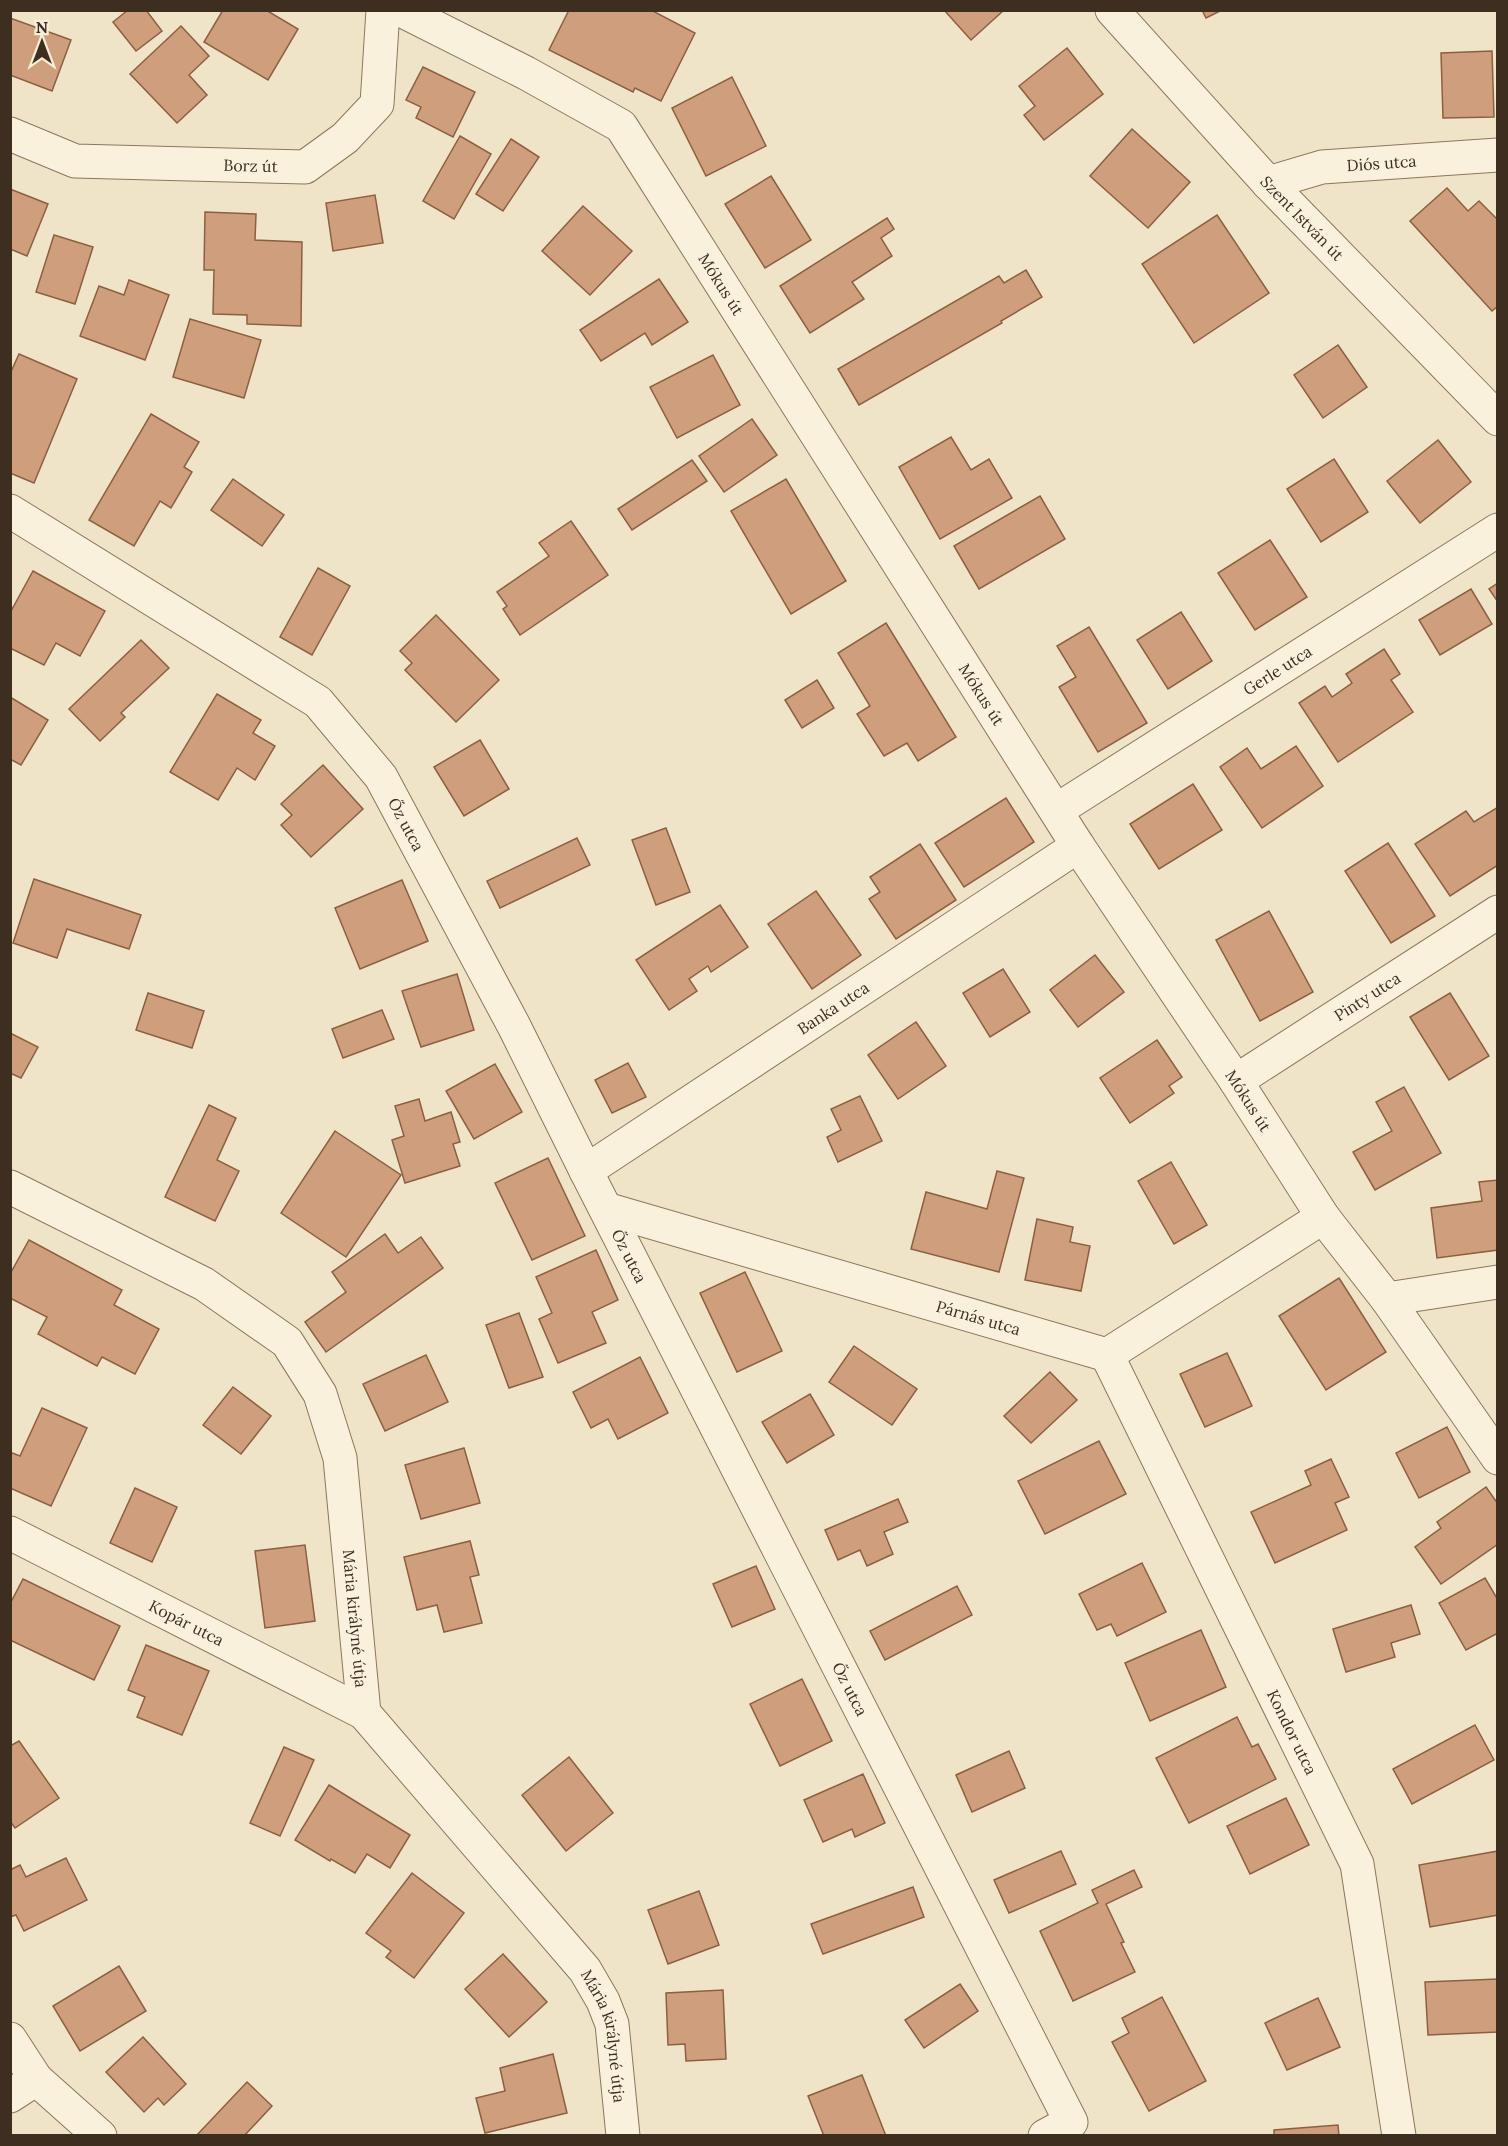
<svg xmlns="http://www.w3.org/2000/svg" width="1508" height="2146" font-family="Lora,serif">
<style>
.building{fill:#cf9f7d;stroke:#8d5f41;stroke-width:1.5}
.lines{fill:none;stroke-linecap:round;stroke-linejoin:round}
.minor-casing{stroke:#8d765c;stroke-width:35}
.tertiary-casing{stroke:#8d765c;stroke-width:35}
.minor{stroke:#faf1dc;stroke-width:33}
.tertiary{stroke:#faf1dc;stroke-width:33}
.labels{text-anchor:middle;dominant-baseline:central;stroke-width:4.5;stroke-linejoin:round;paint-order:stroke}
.street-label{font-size:16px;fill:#3d2e20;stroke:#f7eed8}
</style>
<rect width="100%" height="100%" fill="#f0e4c8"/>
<g class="building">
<path d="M 128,10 L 146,10 L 162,31 L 136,51 L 113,22 Z"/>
<path d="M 223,10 L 266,10 L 298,29 L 268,80 L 204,42 Z"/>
<path d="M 569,10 L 651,10 L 695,33 L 661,101 L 635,88 L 633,92 L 549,50 Z"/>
<path d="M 944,10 L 1004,10 L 971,40 Z"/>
<path d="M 1202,10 L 1222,10 L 1206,18 Z"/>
<path d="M 10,18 L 71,40 L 52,91 L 10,75 Z"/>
<path d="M 181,26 L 209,56 L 189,75 L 207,95 L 177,123 L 130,74 Z"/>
<path d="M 1067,48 L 1103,94 L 1044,140 L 1024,115 L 1035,106 L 1019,86 Z"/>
<path d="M 1492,51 L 1494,117 L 1443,118 L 1441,53 Z"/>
<path d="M 423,67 L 475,92 L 453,137 L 416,118 L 421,107 L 406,100 Z"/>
<path d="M 732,77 L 766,146 L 706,176 L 672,108 Z"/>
<path d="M 1132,129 L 1190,182 L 1148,228 L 1090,176 Z"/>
<path d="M 460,136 L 491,154 L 454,219 L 423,201 Z"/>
<path d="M 511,139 L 539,157 L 503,211 L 476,194 Z"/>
<path d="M 771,176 L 811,240 L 765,268 L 725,204 Z"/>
<path d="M 1447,188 L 1468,211 L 1479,201 L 1498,220 L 1498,306 L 1492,311 L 1410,221 Z"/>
<path d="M 10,189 L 48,204 L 27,256 L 10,249 Z"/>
<path d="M 375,195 L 383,243 L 333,251 L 326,203 Z"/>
<path d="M 583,206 L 632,251 L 590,295 L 542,251 Z"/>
<path d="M 205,212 L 256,214 L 255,240 L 302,242 L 301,326 L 247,324 L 247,315 L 213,314 L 214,270 L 204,270 Z"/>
<path d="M 1217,215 L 1269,293 L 1194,343 L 1142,264 Z"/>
<path d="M 887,218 L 894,229 L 881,238 L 892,256 L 852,282 L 864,299 L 810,333 L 780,286 Z"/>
<path d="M 54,235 L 93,247 L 75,304 L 36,292 Z"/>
<path d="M 1026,270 L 1042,297 L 1001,321 L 1002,323 L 859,405 L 838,369 L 999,276 L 1004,283 Z"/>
<path d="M 659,279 L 688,322 L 652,345 L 645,333 L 601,361 L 580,330 Z"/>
<path d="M 129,280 L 169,295 L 145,360 L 80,336 L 99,286 L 124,295 Z"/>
<path d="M 190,319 L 261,340 L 244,398 L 173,377 Z"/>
<path d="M 1338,345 L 1367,387 L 1323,418 L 1294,375 Z"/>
<path d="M 19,354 L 77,379 L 34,483 L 10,473 L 10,374 Z"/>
<path d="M 713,355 L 740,405 L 677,438 L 650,387 Z"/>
<path d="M 151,414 L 199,442 L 184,467 L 192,472 L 171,508 L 160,501 L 134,546 L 89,520 Z"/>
<path d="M 752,419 L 777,455 L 724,492 L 699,456 Z"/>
<path d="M 951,437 L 971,470 L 989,459 L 1012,498 L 940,539 L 899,467 Z"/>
<path d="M 1438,440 L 1471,482 L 1420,523 L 1387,481 Z"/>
<path d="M 1334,459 L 1368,512 L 1321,542 L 1287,489 Z"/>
<path d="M 692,460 L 707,481 L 632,530 L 618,509 Z"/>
<path d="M 233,479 L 284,515 L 262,546 L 211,510 Z"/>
<path d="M 786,479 L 846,581 L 791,614 L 731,511 Z"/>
<path d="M 1040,496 L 1065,539 L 979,589 L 954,546 Z"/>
<path d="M 571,521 L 608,575 L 520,635 L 503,609 L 507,606 L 497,592 L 549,556 L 539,543 Z"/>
<path d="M 1270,540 L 1307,597 L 1255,630 L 1218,573 Z"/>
<path d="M 318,568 L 350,586 L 312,655 L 280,637 Z"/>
<path d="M 33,571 L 105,611 L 80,656 L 56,643 L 44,665 L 10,648 L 10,613 Z"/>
<path d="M 1498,583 L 1498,602 L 1489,589 Z"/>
<path d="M 1471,589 L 1492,624 L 1440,655 L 1419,620 Z"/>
<path d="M 1181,612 L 1212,661 L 1168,689 L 1137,640 Z"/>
<path d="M 436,615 L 499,680 L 456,722 L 405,670 L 412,663 L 400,651 Z"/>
<path d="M 886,623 L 956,737 L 918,761 L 907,743 L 884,756 L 857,714 L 870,706 L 838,653 Z"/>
<path d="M 1089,627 L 1147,723 L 1098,752 L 1059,687 L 1076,677 L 1057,646 Z"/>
<path d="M 141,640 L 169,668 L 121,713 L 125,717 L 100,741 L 69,709 Z"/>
<path d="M 1384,649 L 1400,674 L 1391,680 L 1413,712 L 1338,762 L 1299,703 L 1325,686 L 1332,697 L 1352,683 L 1346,674 Z"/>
<path d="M 817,680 L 834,708 L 802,728 L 785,700 Z"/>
<path d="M 217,694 L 261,720 L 253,733 L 275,746 L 255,780 L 237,768 L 218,800 L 170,772 Z"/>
<path d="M 10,697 L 48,720 L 21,765 L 10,759 Z"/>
<path d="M 480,740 L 509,789 L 464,816 L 434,767 Z"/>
<path d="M 1296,746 L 1323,786 L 1262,828 L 1220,767 L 1247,748 L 1261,769 Z"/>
<path d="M 323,765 L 363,809 L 311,857 L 281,825 L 292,815 L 281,804 Z"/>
<path d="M 1193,784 L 1222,830 L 1159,869 L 1130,824 Z"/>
<path d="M 1006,798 L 1034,842 L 964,887 L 935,843 Z"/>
<path d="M 1498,807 L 1498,865 L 1450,896 L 1415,844 L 1466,811 L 1474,822 Z"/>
<path d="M 666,828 L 690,892 L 656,905 L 632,840 Z"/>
<path d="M 577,838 L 590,865 L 500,908 L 487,881 Z"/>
<path d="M 1388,843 L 1435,916 L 1391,943 L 1345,871 Z"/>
<path d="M 920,844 L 956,900 L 896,939 L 869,899 L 880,892 L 870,877 Z"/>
<path d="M 34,879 L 141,915 L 129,949 L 67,929 L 57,958 L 13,943 Z"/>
<path d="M 402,880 L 428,941 L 360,969 L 335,908 Z"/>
<path d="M 816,891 L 861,955 L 812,989 L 768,924 Z"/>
<path d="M 720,905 L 748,947 L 711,972 L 708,966 L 689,979 L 697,991 L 669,1010 L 636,960 Z"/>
<path d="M 1269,911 L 1313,992 L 1260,1021 L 1216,940 Z"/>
<path d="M 1095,955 L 1124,992 L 1078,1027 L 1050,990 Z"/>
<path d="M 1003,969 L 1030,1012 L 990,1037 L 963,993 Z"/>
<path d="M 457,974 L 474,1030 L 421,1047 L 402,991 Z"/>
<path d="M 148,993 L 204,1011 L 192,1048 L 136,1030 Z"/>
<path d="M 1450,993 L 1489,1056 L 1449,1080 L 1410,1017 Z"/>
<path d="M 382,1010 L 394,1039 L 343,1058 L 332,1029 Z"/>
<path d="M 916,1022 L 946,1066 L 898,1099 L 868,1055 Z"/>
<path d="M 10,1033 L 38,1047 L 21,1078 L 10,1073 Z"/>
<path d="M 1157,1040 L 1182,1077 L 1169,1086 L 1174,1093 L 1130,1123 L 1100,1078 Z"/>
<path d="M 628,1063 L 646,1097 L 612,1113 L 595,1080 Z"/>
<path d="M 495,1064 L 522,1112 L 474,1139 L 446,1091 Z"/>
<path d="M 1404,1087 L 1441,1153 L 1375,1190 L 1353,1152 L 1392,1131 L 1376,1102 Z"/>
<path d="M 860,1096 L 882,1141 L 838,1162 L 827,1137 L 841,1130 L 831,1109 Z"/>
<path d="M 419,1099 L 425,1121 L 451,1112 L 460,1142 L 453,1144 L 460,1166 L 405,1183 L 392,1140 L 404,1136 L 395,1106 Z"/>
<path d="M 209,1105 L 236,1118 L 217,1160 L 239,1171 L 215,1221 L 165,1197 Z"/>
<path d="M 335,1131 L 401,1175 L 346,1257 L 281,1213 Z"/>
<path d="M 548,1158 L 585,1236 L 532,1260 L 495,1183 Z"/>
<path d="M 1171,1162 L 1207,1225 L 1174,1244 L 1138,1181 Z"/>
<path d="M 997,1171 L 1024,1178 L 999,1272 L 911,1249 L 926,1192 L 987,1209 Z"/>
<path d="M 1498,1180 L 1498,1250 L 1437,1258 L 1431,1208 L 1482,1201 L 1479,1182 Z"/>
<path d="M 1037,1219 L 1073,1227 L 1070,1242 L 1090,1246 L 1081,1291 L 1025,1280 Z"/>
<path d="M 385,1234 L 398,1253 L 421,1237 L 443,1268 L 326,1352 L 305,1322 L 346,1292 L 332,1272 Z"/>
<path d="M 29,1240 L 122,1290 L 114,1305 L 159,1329 L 135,1374 L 102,1357 L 97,1366 L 38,1334 L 47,1317 L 10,1298 L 10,1274 Z"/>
<path d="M 596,1250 L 618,1300 L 592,1312 L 606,1343 L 558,1363 L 539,1319 L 552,1313 L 536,1277 Z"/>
<path d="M 745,1272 L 782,1351 L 737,1372 L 700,1293 Z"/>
<path d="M 1339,1278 L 1386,1352 L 1326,1390 L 1279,1316 Z"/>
<path d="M 519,1313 L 543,1377 L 509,1388 L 486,1325 Z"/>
<path d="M 854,1346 L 917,1389 L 892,1425 L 829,1382 Z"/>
<path d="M 1227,1353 L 1252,1406 L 1205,1427 L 1180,1374 Z"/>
<path d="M 426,1355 L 448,1402 L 385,1431 L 363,1384 Z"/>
<path d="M 640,1357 L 668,1413 L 618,1439 L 608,1419 L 591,1428 L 573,1392 Z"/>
<path d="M 1050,1372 L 1077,1400 L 1031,1443 L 1004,1416 Z"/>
<path d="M 233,1387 L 271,1416 L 241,1454 L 203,1425 Z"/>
<path d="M 810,1394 L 834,1435 L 787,1463 L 762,1422 Z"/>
<path d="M 42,1408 L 87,1428 L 51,1506 L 10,1488 L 10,1452 L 20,1456 Z"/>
<path d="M 1447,1427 L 1470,1472 L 1419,1498 L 1396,1453 Z"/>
<path d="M 1099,1441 L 1126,1494 L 1045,1534 L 1018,1481 Z"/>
<path d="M 464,1448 L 480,1503 L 421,1519 L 405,1465 Z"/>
<path d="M 1331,1459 L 1349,1497 L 1335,1503 L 1347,1530 L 1275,1563 L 1251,1512 L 1311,1485 L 1305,1471 Z"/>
<path d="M 1486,1487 L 1498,1504 L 1498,1544 L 1441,1584 L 1415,1547 L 1441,1528 L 1437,1522 Z"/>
<path d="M 135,1488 L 177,1507 L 152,1562 L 110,1543 Z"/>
<path d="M 898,1499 L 908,1522 L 884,1532 L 893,1554 L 867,1566 L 860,1550 L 838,1560 L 825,1530 Z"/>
<path d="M 470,1541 L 479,1575 L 470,1577 L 482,1623 L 444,1632 L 437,1605 L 417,1610 L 404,1557 Z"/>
<path d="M 305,1545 L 315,1621 L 265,1628 L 255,1551 Z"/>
<path d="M 1142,1563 L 1166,1612 L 1117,1636 L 1111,1624 L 1097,1630 L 1079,1594 Z"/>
<path d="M 756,1566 L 775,1609 L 732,1627 L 713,1584 Z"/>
<path d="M 1485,1578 L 1498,1600 L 1498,1633 L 1466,1650 L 1439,1603 Z"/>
<path d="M 23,1579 L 120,1626 L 94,1680 L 10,1640 L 10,1604 Z"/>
<path d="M 957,1586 L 972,1615 L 885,1660 L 870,1631 Z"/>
<path d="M 1411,1605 L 1420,1634 L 1391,1643 L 1395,1657 L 1346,1672 L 1333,1629 Z"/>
<path d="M 1201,1630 L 1226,1687 L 1150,1721 L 1125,1663 Z"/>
<path d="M 146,1645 L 209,1671 L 182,1735 L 137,1717 L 145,1697 L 128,1690 Z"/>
<path d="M 802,1679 L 832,1741 L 780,1766 L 750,1704 Z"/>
<path d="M 1237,1717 L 1252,1747 L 1258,1744 L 1276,1779 L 1189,1823 L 1156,1758 Z"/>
<path d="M 1475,1725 L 1494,1760 L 1412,1804 L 1393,1769 Z"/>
<path d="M 19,1741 L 59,1798 L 15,1828 L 10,1821 L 10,1746 Z"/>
<path d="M 284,1747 L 314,1760 L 280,1836 L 250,1823 Z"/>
<path d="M 1009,1751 L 1025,1788 L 972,1812 L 956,1775 Z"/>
<path d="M 569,1757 L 613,1813 L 566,1851 L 522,1795 Z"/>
<path d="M 863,1774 L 885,1823 L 855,1837 L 852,1829 L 823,1842 L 804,1800 Z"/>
<path d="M 329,1785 L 410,1835 L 390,1868 L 367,1854 L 355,1873 L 331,1859 L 330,1861 L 295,1840 Z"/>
<path d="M 1286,1798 L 1309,1845 L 1250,1874 L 1227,1826 Z"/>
<path d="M 1061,1851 L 1076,1884 L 1009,1913 L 994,1880 Z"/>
<path d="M 1498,1851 L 1498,1915 L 1430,1927 L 1419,1865 Z"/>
<path d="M 66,1858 L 87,1900 L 24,1931 L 16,1915 L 10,1917 L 10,1870 L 20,1865 L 26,1877 Z"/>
<path d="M 1134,1870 L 1142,1887 L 1106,1904 L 1124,1942 L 1121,1943 L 1135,1972 L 1073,2001 L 1040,1931 L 1098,1903 L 1092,1890 Z"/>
<path d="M 412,1873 L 464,1913 L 414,1978 L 386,1957 L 391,1951 L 366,1933 Z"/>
<path d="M 913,1887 L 924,1917 L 823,1954 L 811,1924 Z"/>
<path d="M 699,1891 L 719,1945 L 668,1964 L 648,1910 Z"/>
<path d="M 503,1954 L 547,2002 L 509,2037 L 465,1989 Z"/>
<path d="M 119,1966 L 146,2011 L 80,2051 L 53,2006 Z"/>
<path d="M 1498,1979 L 1498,2032 L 1428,2035 L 1425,1982 Z"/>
<path d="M 960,1984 L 978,2011 L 924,2048 L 905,2020 Z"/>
<path d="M 723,1990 L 726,2059 L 686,2061 L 685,2044 L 668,2045 L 666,1993 Z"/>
<path d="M 1162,1997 L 1206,2081 L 1149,2111 L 1112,2042 L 1129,2033 L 1122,2018 Z"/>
<path d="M 1318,1998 L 1340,2047 L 1287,2070 L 1265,2023 Z"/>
<path d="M 143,2037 L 186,2084 L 164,2105 L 158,2098 L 144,2112 L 106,2072 Z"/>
<path d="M 553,2054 L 567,2113 L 485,2133 L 476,2098 L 505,2091 L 500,2068 Z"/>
<path d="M 862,2075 L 886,2136 L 824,2136 L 808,2096 Z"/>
<path d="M 247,2082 L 272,2106 L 244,2136 L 196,2136 Z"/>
<path d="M 1338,2125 L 1339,2136 L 1274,2136 L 1274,2130 Z"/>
</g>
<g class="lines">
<defs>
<g id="minor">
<path id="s1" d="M 401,10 L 526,73 L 621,126 L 1078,846 L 1236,1081 L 1323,1217 L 1387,1299 L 1498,1458"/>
<path id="s2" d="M 10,134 L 75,161 L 305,167 L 345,138 L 377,104 L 383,10"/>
<path id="s3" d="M 1268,183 L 1322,167 L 1498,155"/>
<path id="s4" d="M 10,511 L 318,702 L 381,777 L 514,1026 L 586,1171 L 1071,2122 L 1045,2136"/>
<path id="s5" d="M 1057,810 L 1498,530"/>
<path id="s6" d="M 1236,1081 L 1498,912"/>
<path id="s7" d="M 586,1171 L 1078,846"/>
<path id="s8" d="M 10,1187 L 204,1284 L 287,1342 L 320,1394 L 340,1458 L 364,1713 L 585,1970 L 603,2001 L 612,2024 L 623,2136"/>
<path id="s9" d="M 606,1209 L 1107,1355 L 1323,1217"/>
<path d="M 1387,1299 L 1498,1282"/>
<path id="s10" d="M 1107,1355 L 1357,1864 L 1399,2136"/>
<path id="s11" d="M 10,1533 L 364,1713"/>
<path d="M 10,2039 L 36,2079 L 100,2136"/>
<path d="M 10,2096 L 36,2079"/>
</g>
<g id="tertiary">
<path id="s12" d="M 1112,10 L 1268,183 L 1498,419"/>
</g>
</defs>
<use href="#minor" class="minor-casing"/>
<use href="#tertiary" class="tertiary-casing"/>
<use href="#minor" class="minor"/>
<use href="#tertiary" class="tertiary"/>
</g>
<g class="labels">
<g class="street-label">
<text stroke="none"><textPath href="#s3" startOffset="116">Diós utca</textPath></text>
<text stroke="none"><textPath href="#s2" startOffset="246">Borz út</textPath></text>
<text stroke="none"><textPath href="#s12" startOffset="282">Szent István út</textPath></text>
<text stroke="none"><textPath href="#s1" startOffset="436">Mókus út</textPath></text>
<text stroke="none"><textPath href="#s5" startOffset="261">Gerle utca</textPath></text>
<text stroke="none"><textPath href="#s1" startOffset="922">Mókus út</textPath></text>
<text stroke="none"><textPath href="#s4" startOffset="514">Őz utca</textPath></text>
<text stroke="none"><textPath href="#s6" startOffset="156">Pinty utca</textPath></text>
<text stroke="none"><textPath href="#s7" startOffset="296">Banka utca</textPath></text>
<text stroke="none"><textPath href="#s1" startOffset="1408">Mókus út</textPath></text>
<text stroke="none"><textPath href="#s4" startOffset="1000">Őz utca</textPath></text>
<text stroke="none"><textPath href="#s9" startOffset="388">Párnás utca</textPath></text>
<text stroke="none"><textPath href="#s8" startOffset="608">Mária királyné útja</textPath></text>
<text stroke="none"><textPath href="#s11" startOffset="198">Kopár utca</textPath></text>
<text stroke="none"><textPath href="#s4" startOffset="1486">Őz utca</textPath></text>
<text stroke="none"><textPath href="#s10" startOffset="420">Kondor utca</textPath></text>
<text stroke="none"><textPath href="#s8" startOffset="1112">Mária királyné útja</textPath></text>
</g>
</g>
<rect width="1508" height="2146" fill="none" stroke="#3d2e20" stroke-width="24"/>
<g transform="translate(42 42)" stroke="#f7eed8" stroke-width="4.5" paint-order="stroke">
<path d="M0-4.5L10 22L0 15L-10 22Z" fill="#3d2e20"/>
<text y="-9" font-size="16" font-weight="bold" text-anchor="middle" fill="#3d2e20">N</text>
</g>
</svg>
